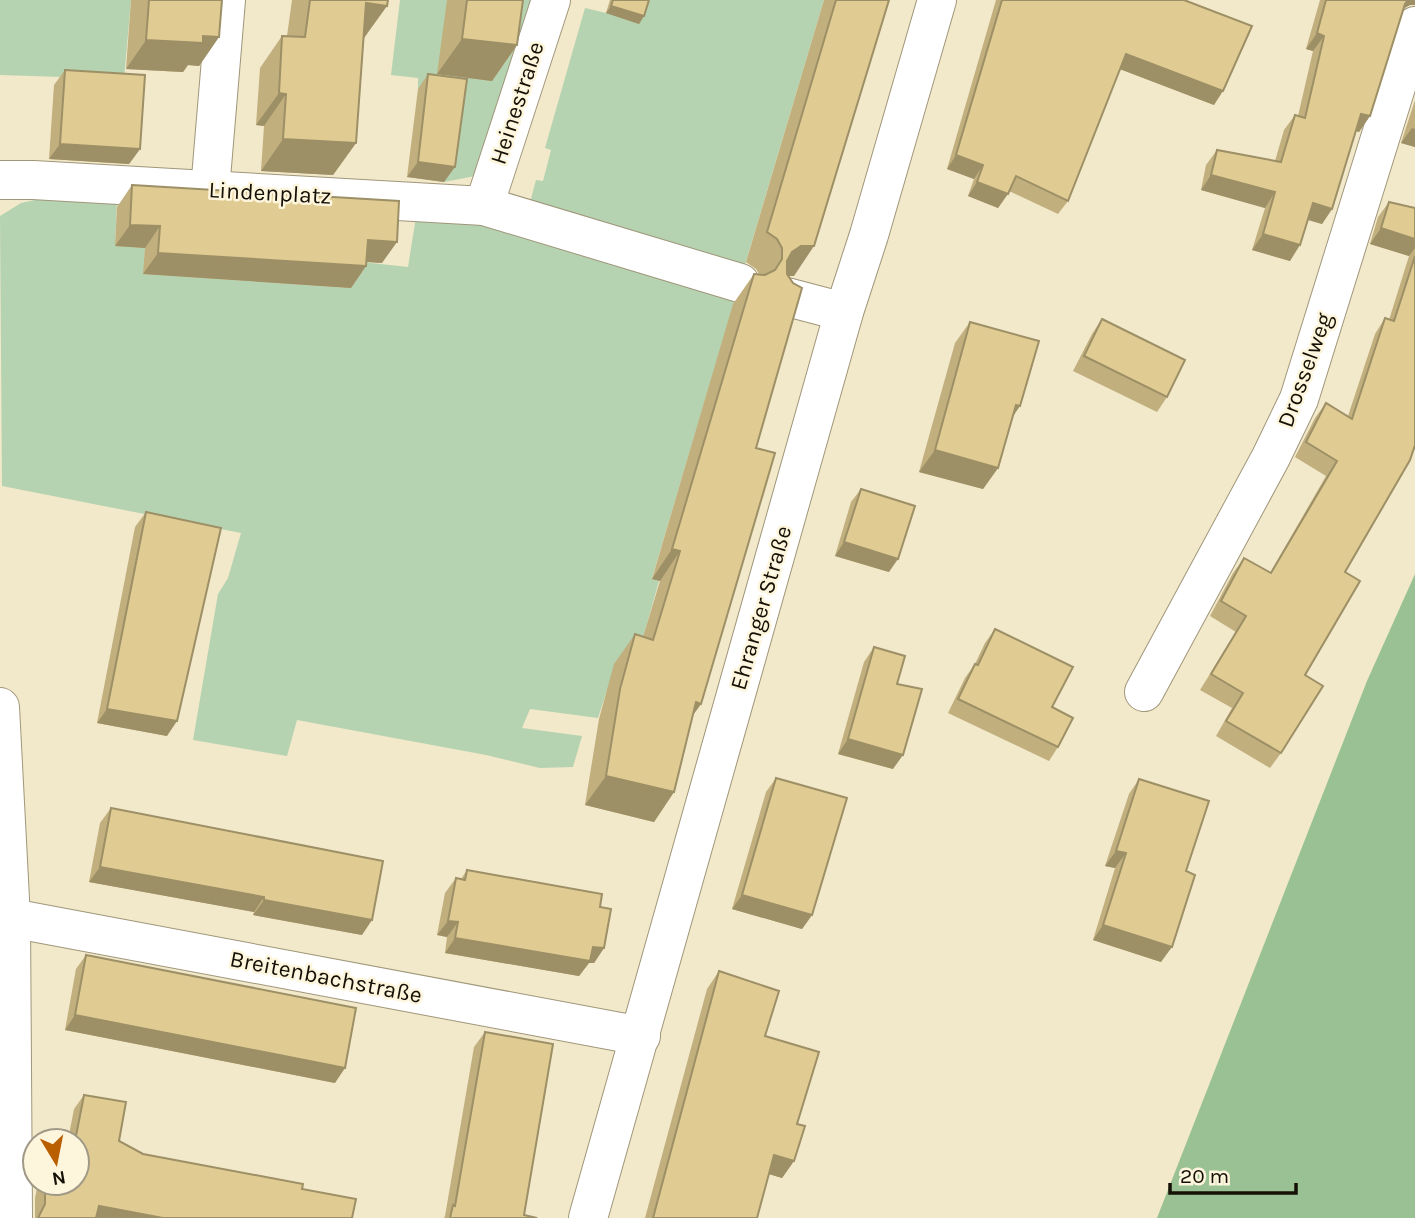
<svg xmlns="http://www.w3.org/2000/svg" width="1415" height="1218" font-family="Karla,sans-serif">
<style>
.green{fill:#b5d3b1}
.forest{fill:#99c193}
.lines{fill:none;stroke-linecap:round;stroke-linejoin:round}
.minor-casing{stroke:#a0967a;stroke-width:40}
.minor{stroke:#fff;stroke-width:38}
.wall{fill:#c1af7e}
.shaded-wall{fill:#9d8f66}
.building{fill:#e0cc92;stroke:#9d8f66;stroke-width:2}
.labels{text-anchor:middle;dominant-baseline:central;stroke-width:5;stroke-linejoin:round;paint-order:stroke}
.street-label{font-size:23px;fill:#141006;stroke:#fef5dd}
</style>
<rect width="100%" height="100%" fill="#f2e8ca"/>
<g class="green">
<path d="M 0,0 L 131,0 L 124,79 L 0,75 Z"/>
<path d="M 400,0 L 539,0 L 475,176 L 444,182 L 457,94 L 418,89 L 418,78 L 391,75 Z"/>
<path d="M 646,0 L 824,0 L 744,268 L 529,206 L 536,180 L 543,181 L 551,150 L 545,148 L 585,8 L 606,13 Z"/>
<path d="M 44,198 L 117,201 L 115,246 L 145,248 L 144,274 L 351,288 L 353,261 L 408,267 L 416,217 L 485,224 L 736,296 L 652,578 L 659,581 L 634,670 L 607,690 L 598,718 L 530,709 L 522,728 L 582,736 L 573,767 L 540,768 L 486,755 L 297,720 L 287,756 L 193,740 L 218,594 L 228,578 L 241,533 L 2,486 L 0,216 L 21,203 Z"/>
</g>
<path class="forest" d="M 1415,574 L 1415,1218 L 1157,1218 L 1367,681 Z"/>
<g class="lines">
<defs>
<g id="minor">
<path d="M 0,180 L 33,180 L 484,206 L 740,283"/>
<path d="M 210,190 L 226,0"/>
<path d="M 484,206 L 551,0"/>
<path d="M 787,297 L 844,312"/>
<path d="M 1144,692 L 1271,457 L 1299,399 L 1415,26"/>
<path d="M 0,707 L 11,918 L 13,1218"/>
<path d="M 11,918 L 641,1036"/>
<path d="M 588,1218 L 844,312 L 869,235 L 937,0"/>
</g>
</defs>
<use href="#minor" class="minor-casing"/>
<use href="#minor" class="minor"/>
</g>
<g class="wall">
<path d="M 131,0 L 222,0 L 219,37 L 199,66 L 188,65 L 183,72 L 126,69 Z"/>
<path d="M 292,0 L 388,0 L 364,38 L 356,143 L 333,175 L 261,171 L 264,126 L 256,125 L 260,68 L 282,36 L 287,36 Z"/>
<path d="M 447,0 L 523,0 L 517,45 L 492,81 L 437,74 Z"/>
<path d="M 610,0 L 649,0 L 644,16 L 639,24 L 606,13 Z"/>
<path d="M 824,0 L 889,0 L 794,276 L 789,276 L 756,448 L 701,704 L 693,715 L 674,792 L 654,822 L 585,805 L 599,719 L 614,664 L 635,634 L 643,637 L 660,581 L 652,579 L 733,304 L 754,274 L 759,274 L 756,269 L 746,262 Z"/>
<path d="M 996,0 L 1184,0 L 1214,105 L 1120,69 L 1068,201 L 1058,214 L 1009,191 L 998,208 L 968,196 L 974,179 L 947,169 Z"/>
<path d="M 1320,0 L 1415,0 L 1415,5 L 1410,5 L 1404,8 L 1370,116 L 1359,132 L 1356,131 L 1332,209 L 1322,224 L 1308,220 L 1290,261 L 1252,250 L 1265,208 L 1201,190 L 1206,165 L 1217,150 L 1275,161 L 1284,130 L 1295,115 L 1298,116 L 1313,51 L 1306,49 Z"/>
<path d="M 65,70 L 140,149 L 129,164 L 49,159 L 54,85 Z"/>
<path d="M 428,74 L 444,182 L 407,177 L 418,89 Z"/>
<path d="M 1415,100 L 1415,147 L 1401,143 Z"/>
<path d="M 132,185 L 382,263 L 367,262 L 366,266 L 351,288 L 143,274 L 145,248 L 115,246 L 117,207 Z"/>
<path d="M 1389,202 L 1415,208 L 1415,450 L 1414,450 L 1345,572 L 1305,675 L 1281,753 L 1270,768 L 1216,736 L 1232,708 L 1200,690 L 1236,632 L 1210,616 L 1233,573 L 1244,558 L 1270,573 L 1326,476 L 1295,457 L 1315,418 L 1326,403 L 1348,416 L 1375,334 L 1385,318 L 1389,320 L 1409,256 L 1370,244 L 1378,217 Z"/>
<path d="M 1102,319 L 1167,397 L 1157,412 L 1073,371 L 1092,334 Z"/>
<path d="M 970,322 L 1012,419 L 998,468 L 983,489 L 919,472 L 955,343 Z"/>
<path d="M 861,489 L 889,572 L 835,556 L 851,502 Z"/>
<path d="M 146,512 L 167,736 L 97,723 L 135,527 Z"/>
<path d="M 995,629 L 1058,747 L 1049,761 L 948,713 L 965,678 L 975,664 L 985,643 Z"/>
<path d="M 874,647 L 897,684 L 893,769 L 838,754 L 864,662 Z"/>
<path d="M 776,778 L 812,915 L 802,929 L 732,909 L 766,792 Z"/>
<path d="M 1139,779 L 1186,871 L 1161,962 L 1093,940 L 1115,868 L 1105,866 L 1129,794 Z"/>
<path d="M 111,808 L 362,935 L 253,915 L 254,912 L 89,882 L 100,823 Z"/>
<path d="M 467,870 L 600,907 L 604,948 L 594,963 L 589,963 L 579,976 L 445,953 L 447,937 L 437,935 L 445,893 L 456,878 L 461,879 Z"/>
<path d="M 86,955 L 335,1083 L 65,1030 L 76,969 Z"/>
<path d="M 719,971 L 765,1036 L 797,1124 L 794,1161 L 782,1178 L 769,1174 L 757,1218 L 645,1218 L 707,989 Z"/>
<path d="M 485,1032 L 524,1215 L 537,1218 L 444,1218 L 445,1216 L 474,1047 Z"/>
<path d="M 84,1095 L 119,1141 L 143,1154 L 302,1189 L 352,1218 L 35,1218 L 35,1198 L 38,1183 L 77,1183 L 77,1141 L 51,1141 L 54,1137 L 68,1140 L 74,1109 Z"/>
</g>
<g class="shaded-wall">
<path d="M 1407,0 L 1415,0 L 1415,5 L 1410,5 L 1401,10 Z"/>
<path d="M 366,3 L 387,6 L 364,38 L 344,35 Z"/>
<path d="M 611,6 L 644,16 L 639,24 L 606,13 Z"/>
<path d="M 1317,33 L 1324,36 L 1313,51 L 1306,49 Z"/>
<path d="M 203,36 L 219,37 L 199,66 L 188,65 L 183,72 L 126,69 L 146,40 Z"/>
<path d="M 462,39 L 517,45 L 492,81 L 437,74 Z"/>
<path d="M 1126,54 L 1223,91 L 1214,105 L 1117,68 Z"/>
<path d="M 279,93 L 286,94 L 264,126 L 256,125 Z"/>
<path d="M 1361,114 L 1370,116 L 1359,132 L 1350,129 Z"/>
<path d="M 1412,128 L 1415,129 L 1415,147 L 1401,143 Z"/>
<path d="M 283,139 L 356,143 L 333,175 L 261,171 Z"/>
<path d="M 60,144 L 140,149 L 129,164 L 49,159 Z"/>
<path d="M 956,155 L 983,165 L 974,179 L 947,169 Z"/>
<path d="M 418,162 L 455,167 L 444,182 L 407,177 Z"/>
<path d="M 1211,175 L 1275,192 L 1265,208 L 1201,190 Z"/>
<path d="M 977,182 L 1008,194 L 998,208 L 968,196 Z"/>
<path d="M 1313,203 L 1332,209 L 1322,224 L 1302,218 Z"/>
<path d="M 130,225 L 160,226 L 145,248 L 115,246 Z"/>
<path d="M 1381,228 L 1415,239 L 1415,248 L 1409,256 L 1370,244 Z"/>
<path d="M 1263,234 L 1300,245 L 1290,261 L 1252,250 Z"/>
<path d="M 368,240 L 397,242 L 382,263 L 353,261 Z"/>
<path d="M 801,246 L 814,246 L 794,276 L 781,276 L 771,282 L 792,252 Z"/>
<path d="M 158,253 L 366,266 L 351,288 L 143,274 Z"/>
<path d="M 1016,405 L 1020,406 L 1005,428 Z"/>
<path d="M 935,450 L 998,468 L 983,489 L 919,472 Z"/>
<path d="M 844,542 L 898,559 L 889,572 L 835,556 Z"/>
<path d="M 672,549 L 680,551 L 660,581 L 652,579 Z"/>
<path d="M 696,702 L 701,704 L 680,733 Z"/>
<path d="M 107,709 L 177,721 L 167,736 L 97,723 Z"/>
<path d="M 848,739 L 903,755 L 893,769 L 838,754 Z"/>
<path d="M 606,776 L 674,792 L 654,822 L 585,805 Z"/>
<path d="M 1116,851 L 1126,853 L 1115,868 L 1105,866 Z"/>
<path d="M 100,867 L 264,897 L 254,912 L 89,882 Z"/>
<path d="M 742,895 L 812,915 L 802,929 L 732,909 Z"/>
<path d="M 264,900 L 372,920 L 362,935 L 253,915 Z"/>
<path d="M 448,921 L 458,922 L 447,937 L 437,935 Z"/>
<path d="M 1103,925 L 1172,947 L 1161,962 L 1093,940 Z"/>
<path d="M 455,938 L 593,947 L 604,948 L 594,963 L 589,963 L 579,976 L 445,953 Z"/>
<path d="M 75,1015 L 345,1068 L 335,1083 L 65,1030 Z"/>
<path d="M 774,1155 L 794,1161 L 782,1178 L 762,1172 Z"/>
<path d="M 99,1206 L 163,1218 L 90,1218 Z"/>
</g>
<g class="building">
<path d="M 149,0 L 222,0 L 219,37 L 203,36 L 203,43 L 146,40 Z"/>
<path d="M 310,0 L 388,0 L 387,6 L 366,3 L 356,143 L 283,139 L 286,94 L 279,93 L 282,36 L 305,37 Z"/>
<path d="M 467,0 L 523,0 L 517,45 L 462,39 Z"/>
<path d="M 613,0 L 649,0 L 644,16 L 611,6 Z"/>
<path d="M 836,0 L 889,0 L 814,246 L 801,246 L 792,252 L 787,261 L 787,274 L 793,283 L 802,288 L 756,448 L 775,453 L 701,704 L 696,702 L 674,792 L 606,776 L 620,689 L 635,634 L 653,640 L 680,551 L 672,549 L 754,274 L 765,275 L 775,270 L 782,259 L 782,248 L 777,239 L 767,232 Z"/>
<path d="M 1002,0 L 1184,0 L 1252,26 L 1223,91 L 1126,54 L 1068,201 L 1016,176 L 1008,194 L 977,182 L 983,165 L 956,155 Z"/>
<path d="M 1326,0 L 1408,0 L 1405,4 L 1370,116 L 1361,114 L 1332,209 L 1313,203 L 1300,245 L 1263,234 L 1275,192 L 1211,175 L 1217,150 L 1281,162 L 1295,115 L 1305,118 L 1324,36 L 1317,33 Z"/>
<path d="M 65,70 L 145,75 L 140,149 L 60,144 Z"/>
<path d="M 428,74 L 467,79 L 455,167 L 418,162 Z"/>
<path d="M 132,185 L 399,201 L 397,242 L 368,240 L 366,266 L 158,253 L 160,226 L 130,225 Z"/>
<path d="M 1389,202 L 1415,208 L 1415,239 L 1381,228 Z"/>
<path d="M 1415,256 L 1415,445 L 1410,460 L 1345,572 L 1360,581 L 1305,675 L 1323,686 L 1281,753 L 1226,721 L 1243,693 L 1211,674 L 1246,616 L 1221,601 L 1244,558 L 1271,573 L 1337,461 L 1306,442 L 1326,403 L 1352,419 L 1385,318 L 1394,321 Z"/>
<path d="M 1102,319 L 1185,360 L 1167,397 L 1084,356 Z"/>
<path d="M 970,322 L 1039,341 L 1020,406 L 1016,405 L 998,468 L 935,450 Z"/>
<path d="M 861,489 L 915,506 L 898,559 L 844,542 Z"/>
<path d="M 146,512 L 221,528 L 177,721 L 107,709 Z"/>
<path d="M 995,629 L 1073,667 L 1052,707 L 1073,718 L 1058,747 L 958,699 L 975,664 L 978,665 Z"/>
<path d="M 874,647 L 905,656 L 897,684 L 922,689 L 903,755 L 848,739 Z"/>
<path d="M 776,778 L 847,798 L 812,915 L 742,895 Z"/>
<path d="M 1139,779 L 1209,801 L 1186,871 L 1195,875 L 1172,947 L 1103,925 L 1126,853 L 1116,851 Z"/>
<path d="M 111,808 L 383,861 L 372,920 L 264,900 L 264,897 L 100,867 Z"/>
<path d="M 467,870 L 602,894 L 600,907 L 611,909 L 604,948 L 593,947 L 590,961 L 455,938 L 458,922 L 448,921 L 456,878 L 465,880 Z"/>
<path d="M 86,955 L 356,1008 L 345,1068 L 75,1015 Z"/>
<path d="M 719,971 L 779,991 L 765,1036 L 819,1052 L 797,1124 L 805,1126 L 794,1161 L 774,1155 L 757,1218 L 653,1218 Z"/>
<path d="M 485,1032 L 553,1044 L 524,1215 L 537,1218 L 450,1218 L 453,1205 L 455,1206 Z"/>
<path d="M 84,1095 L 126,1102 L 119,1141 L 143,1154 L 303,1184 L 302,1189 L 356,1199 L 352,1218 L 163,1218 L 99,1206 L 96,1218 L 38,1218 L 45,1204 L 45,1183 L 77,1183 L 77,1141 L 75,1141 Z"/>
<path d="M 54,1137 L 74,1141 L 53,1141 Z"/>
</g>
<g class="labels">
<g class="street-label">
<text transform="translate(517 103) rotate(-72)">Heinestraße</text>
<text transform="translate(270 193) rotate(3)">Lindenplatz</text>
<text transform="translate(1305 370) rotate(-70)">Drosselweg</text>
<text transform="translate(761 608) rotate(-74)">Ehranger Straße</text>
<text transform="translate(326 977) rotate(11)">Breitenbachstraße</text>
</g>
</g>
<g transform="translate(56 1162) rotate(170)"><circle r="33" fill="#fef5dd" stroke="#a09987" stroke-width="2"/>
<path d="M0-5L12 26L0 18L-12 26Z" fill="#b95f00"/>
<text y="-10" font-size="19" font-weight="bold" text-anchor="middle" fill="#141006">N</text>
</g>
<path d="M1170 1183v10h126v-10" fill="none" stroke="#141006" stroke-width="3.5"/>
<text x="1180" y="1183" font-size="21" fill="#141006" stroke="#fef5dd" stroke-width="5" paint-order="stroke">20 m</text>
</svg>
